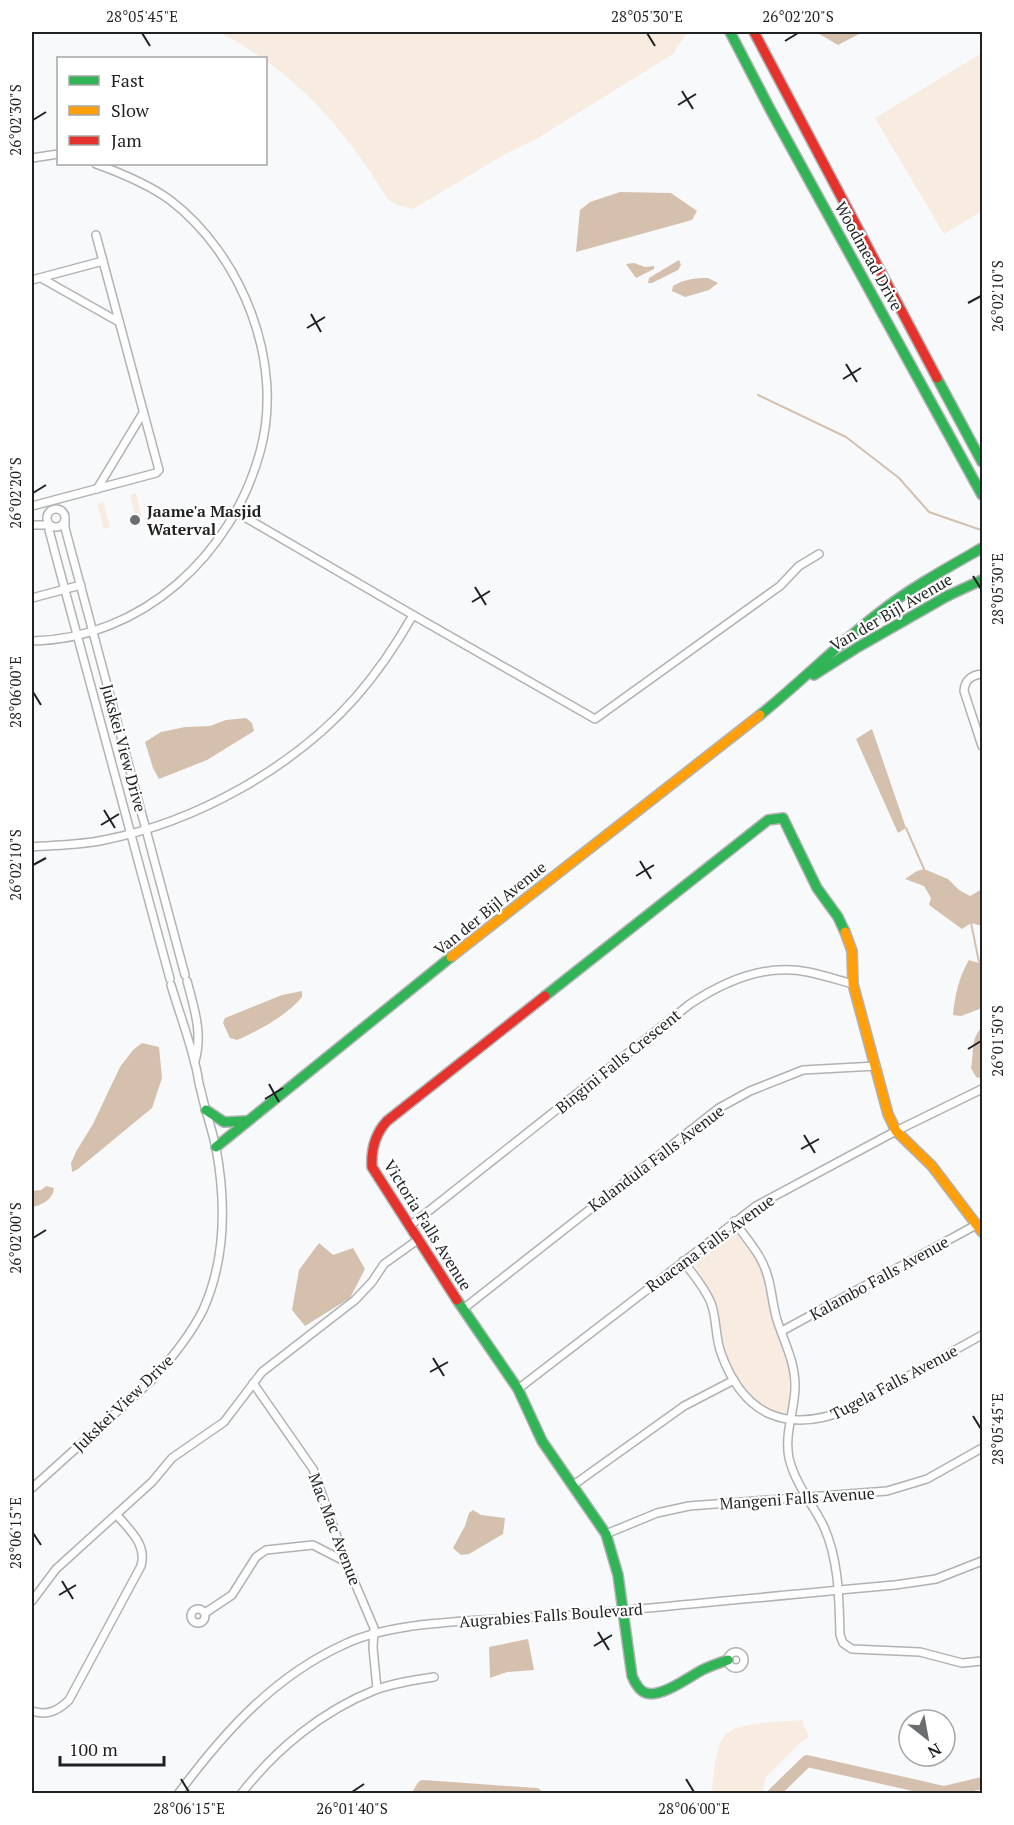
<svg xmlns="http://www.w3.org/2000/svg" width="1014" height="1825" font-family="'PT Serif',serif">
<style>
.green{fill:#f8ece1}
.water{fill:#d5c0ad}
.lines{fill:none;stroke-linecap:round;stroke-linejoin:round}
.stream{stroke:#d5c0ad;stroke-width:2}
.river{stroke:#d5c0ad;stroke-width:12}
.street-casing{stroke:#b0b2b3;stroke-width:10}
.fast-casing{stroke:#b0b2b3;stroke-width:12}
.slow-casing{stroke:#b0b2b3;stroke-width:12}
.jam-casing{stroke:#b0b2b3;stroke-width:12}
.street{stroke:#fefefe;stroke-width:7}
.fast{stroke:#30b455;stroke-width:9}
.slow{stroke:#ff9f0a;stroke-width:9}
.jam{stroke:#e5322d;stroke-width:9}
.ticks{fill:none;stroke:#1f2122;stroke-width:2}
.poi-dot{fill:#6b6d6e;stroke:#fff;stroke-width:2}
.labels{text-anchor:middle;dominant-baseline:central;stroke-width:4.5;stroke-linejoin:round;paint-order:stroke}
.street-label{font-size:16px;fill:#1f2122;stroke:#fff}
.poi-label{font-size:16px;font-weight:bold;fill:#1f2122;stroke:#fff;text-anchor:start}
.neatline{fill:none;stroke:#1f2122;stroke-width:2}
.ticks-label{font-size:15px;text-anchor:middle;fill:#1f2122}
</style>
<rect width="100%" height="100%" fill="#f7f9fb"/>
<g class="green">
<path d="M 219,32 L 687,32 L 673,54 L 538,138 L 507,153 L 413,209 L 397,205 L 388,200 C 344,127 294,71 219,32 Z"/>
<path d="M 982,53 L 982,211 L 944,234 L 875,118 Z"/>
<path d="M 136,493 L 142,518 L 136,520 L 130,495 Z"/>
<path d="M 103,502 L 110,527 L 104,529 L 97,504 Z"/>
<path d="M 733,1225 L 761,1262 L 789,1359 L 789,1419 L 759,1407 L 741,1387 L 725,1358 L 716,1331 L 710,1292 L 691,1258 Z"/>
<path d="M 802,1720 L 809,1737 L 801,1742 L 765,1778 L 763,1793 L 712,1793 C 713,1778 715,1747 725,1735 C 738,1721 783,1722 802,1720 Z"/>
</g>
<g class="water">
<path d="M 816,32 L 863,32 L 838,45 Z"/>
<path d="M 620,192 L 671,193 L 697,211 L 692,220 L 576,252 L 580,210 L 590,202 Z"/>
<path d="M 679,260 L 681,265 L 678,270 L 652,283 L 648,283 L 649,278 Z"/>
<path d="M 634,263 L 645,267 L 654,266 L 654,269 L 636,278 L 626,264 Z"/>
<path d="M 708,278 L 718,283 L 709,290 L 685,297 L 672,291 L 673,286 C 684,279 695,278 708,278 Z"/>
<path d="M 246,718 L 252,723 L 254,731 L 207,760 L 159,779 L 153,768 L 145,742 L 161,732 L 185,727 L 210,726 L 226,720 Z"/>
<path d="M 872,729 L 906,828 L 898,833 L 856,739 Z"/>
<path d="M 924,869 L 948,879 L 959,890 L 970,896 L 982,889 L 982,926 L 971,923 L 962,929 L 929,905 L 931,898 L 924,886 L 905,879 L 917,871 Z"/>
<path d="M 969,960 L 982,964 L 982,1008 L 961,1016 L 953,1015 C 955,994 959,977 969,960 Z"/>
<path d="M 302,991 L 302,997 C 285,1017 261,1029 237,1040 L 230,1038 L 223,1023 L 225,1018 L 282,995 Z"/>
<path d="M 982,1027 L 982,1079 L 976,1077 L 971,1068 C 975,1051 969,1042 982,1027 Z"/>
<path d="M 142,1043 L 159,1047 L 162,1078 L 152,1108 L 78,1169 L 72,1172 L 71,1163 L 77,1150 L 93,1124 L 120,1067 L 133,1050 Z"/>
<path d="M 46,1186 L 54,1188 C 53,1200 42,1205 32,1207 L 32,1191 L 41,1190 Z"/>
<path d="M 319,1243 L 333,1255 L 353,1248 L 365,1269 L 350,1298 L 305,1326 L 292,1310 L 299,1270 Z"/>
<path d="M 473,1510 L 481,1515 L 505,1518 L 503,1534 L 469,1554 L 461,1555 L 453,1548 L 465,1526 L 469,1513 Z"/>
<path d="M 528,1639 L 534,1670 L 507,1672 L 490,1678 L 489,1647 Z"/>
</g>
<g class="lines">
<g class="stream">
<path d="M 758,395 L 846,437 L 899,478 L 929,512 L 981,530"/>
<path d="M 906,828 L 924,869"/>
<path d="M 971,923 L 979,962"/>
</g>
<g class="river">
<path d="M 418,1794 L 423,1786 L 536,1794"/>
<path d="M 773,1794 L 807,1761 L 944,1792 L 982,1783"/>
</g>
<defs>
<g id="street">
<path d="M 32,158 L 58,154"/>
<path d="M 41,278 L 119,322"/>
<path d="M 32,280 L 103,261"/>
<path d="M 97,489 L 143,413"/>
<path d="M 32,506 L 156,473 L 159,470 L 96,235"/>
<circle cx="56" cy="518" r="9"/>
<path d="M 236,512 L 413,615 L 595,719 L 780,586 L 799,566 L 819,554"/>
<path d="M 65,521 L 65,528 L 185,975"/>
<path d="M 32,525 L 49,525"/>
<path d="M 51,526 L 49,530 L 62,579 L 170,979"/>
<path d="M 32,598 L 81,585"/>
<path d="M 32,641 C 142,639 232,555 260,452 C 285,363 242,255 170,200 C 148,184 121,173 96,164"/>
<path d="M 982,674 C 971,675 965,680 964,691 L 982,746"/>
<path d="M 32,847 C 56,845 81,845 104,840 C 196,822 293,768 355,698 C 378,672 396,645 413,615"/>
<path d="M 187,981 C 194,1008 203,1033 195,1061"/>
<path d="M 734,1221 C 745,1237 760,1253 766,1271 C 772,1287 772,1304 777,1320 C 784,1342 795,1361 795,1386 C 795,1411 784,1433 789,1458 C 795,1484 813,1504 824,1527 C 839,1561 839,1598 840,1635 L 843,1643 L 852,1649 L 920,1652 L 962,1663 L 982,1661"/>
<path d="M 411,1225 L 690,1004 C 723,982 766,963 808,972 C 823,975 838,980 853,984"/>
<path d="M 683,1261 C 693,1274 705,1288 711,1303 C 717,1319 715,1337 721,1353 C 744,1417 788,1434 849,1409 L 982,1335"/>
<path d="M 463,1309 L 719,1108 L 750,1091 L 803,1070 L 876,1066"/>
<path d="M 782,1331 L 976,1225"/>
<path d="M 253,1383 L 313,1469 L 346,1562 L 374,1628 L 373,1648 L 377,1689"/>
<path d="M 518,1389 L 756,1206 L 896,1131 L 982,1089"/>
<path d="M 572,1486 L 684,1406 L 734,1380"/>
<path d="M 32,1488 L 152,1380 C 172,1358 190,1336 203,1310 C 226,1259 226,1202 216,1148 C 212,1129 205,1110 201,1091 C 198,1082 198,1073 195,1064 C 189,1038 179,1012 171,985"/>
<path d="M 606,1534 L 657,1513 L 689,1506 L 887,1491 L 927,1479 L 982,1448"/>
<path d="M 32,1601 L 56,1569 L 152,1482 L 172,1458 L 224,1422 L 262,1372 L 355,1300 L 372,1282 L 384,1264 L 419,1239"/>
<circle cx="198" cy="1616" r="7"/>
<path d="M 205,1613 L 232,1595 L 256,1557 L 266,1550 L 313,1545 L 346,1562"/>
<circle cx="736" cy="1660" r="8"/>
<path d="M 32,1711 C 47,1716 58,1711 69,1700 L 141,1566 C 147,1544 130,1531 117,1515"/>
<path d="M 178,1794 C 224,1732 274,1676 345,1644 C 401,1618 494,1621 556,1616 C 669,1607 782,1595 895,1585 L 936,1579 L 982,1561"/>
<path d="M 241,1794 C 276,1749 322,1711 375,1690 C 394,1683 414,1680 434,1677"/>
</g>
<g id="fast">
<path d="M 730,32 L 770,109 L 982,495"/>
<path d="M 937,378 L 982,462"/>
<path d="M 945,597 L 982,580"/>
<path d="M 814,675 L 858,647 L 949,595"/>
<path d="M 760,715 C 801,682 838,644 880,612 C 912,587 947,568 982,548"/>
<path d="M 545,996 L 768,820 L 783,818 L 817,888 L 838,917 L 845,932"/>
<path d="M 206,1110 L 224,1122 L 246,1121"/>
<path d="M 216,1147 L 451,957"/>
<path d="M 457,1300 L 518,1389 L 542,1441 L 606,1534 L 618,1575 L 632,1676 C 635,1683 639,1691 646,1693 C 661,1698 689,1677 702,1670 C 710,1666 719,1663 728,1660"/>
</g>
<g id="slow">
<path d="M 845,932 L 852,951 L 853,984 L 888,1114 L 896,1131 L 932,1166 L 982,1232"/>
<path d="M 451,957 L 760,715"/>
</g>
<g id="jam">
<path d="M 754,32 L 937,378"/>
<path d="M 457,1300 L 372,1167 C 371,1150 375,1134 387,1121 L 545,996"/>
</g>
</defs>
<use href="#street" class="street-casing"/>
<use href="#fast" class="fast-casing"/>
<use href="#slow" class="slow-casing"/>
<use href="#jam" class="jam-casing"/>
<use href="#street" class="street"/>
<use href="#fast" class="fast"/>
<use href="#slow" class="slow"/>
<use href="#jam" class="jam"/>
</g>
<path class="ticks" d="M 142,33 L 150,46M 647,33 L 655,46M 785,41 L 798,33M 682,91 L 693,109M 678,105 L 696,94M 33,120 L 46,112M 968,303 L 981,296M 311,314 L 321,332M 307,328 L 325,317M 846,364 L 857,382M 843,379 L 861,368M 33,493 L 46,485M 973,576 L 981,589M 475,587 L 486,605M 472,602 L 490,591M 33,692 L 41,705M 104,810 L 115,828M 101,825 L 119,814M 640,861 L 651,879M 33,865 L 46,858M 636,876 L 654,865M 968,1049 L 981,1041M 269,1084 L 279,1102M 265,1099 L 283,1088M 804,1135 L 815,1153M 801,1149 L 819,1139M 33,1238 L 46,1230M 433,1358 L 444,1376M 430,1372 L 448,1362M 973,1416 L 981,1429M 33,1533 L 41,1545M 62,1581 L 73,1599M 59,1595 L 76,1585M 598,1632 L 609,1650M 594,1646 L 612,1635M 181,1779 L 189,1792M 686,1779 L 694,1792M 352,1792 L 364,1784"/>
<circle class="poi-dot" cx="135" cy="520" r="6"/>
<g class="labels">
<g class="street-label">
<text transform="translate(869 256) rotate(61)">Woodmead Drive</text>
<text transform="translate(891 612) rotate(-30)">Van der Bijl Avenue</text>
<text transform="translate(124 748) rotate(75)">Jukskei View Drive</text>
<text transform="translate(490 908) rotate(-39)">Van der Bijl Avenue</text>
<text transform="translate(618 1061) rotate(-39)">Bingini Falls Crescent</text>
<text transform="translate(656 1158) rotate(-37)">Kalandula Falls Avenue</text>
<text transform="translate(428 1225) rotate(58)">Victoria Falls Avenue</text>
<text transform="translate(710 1243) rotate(-36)">Ruacana Falls Avenue</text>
<text transform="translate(879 1278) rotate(-29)">Kalambo Falls Avenue</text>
<text transform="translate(894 1382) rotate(-28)">Tugela Falls Avenue</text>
<text transform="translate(123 1403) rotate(-44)">Jukskei View Drive</text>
<text transform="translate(797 1498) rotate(-4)">Mangeni Falls Avenue</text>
<text transform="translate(335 1529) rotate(69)">Mac Mac Avenue</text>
<text transform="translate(551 1615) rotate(-4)">Augrabies Falls Boulevard</text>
</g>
<g class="poi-label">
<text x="147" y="511">Jaame'a Masjid<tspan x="147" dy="18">Waterval</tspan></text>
</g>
</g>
<rect width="1014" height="1825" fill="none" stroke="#ffffff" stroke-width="66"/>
<rect x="57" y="57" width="210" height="108" fill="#ffffff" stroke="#a5a6a7" stroke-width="1.5"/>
<rect x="69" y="76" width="30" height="9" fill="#30b455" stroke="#a5a6a7" stroke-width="1.5"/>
<text x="111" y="87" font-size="18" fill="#1f2122">Fast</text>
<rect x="69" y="106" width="30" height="9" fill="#ff9f0a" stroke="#a5a6a7" stroke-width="1.5"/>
<text x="111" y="117" font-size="18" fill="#1f2122">Slow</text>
<rect x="69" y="136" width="30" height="9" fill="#e5322d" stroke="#a5a6a7" stroke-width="1.5"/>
<text x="111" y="147" font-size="18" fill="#1f2122">Jam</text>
<g transform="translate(927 1738) rotate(149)"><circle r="28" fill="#ffffff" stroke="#a5a6a7" stroke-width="1.5"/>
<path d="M0-4.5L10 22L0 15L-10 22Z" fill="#6b6d6e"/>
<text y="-9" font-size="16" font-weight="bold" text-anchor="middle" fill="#1f2122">N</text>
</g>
<path d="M60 1756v9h104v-9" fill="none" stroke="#1f2122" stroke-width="3"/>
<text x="69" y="1756" font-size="18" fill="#1f2122" stroke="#ffffff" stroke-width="4.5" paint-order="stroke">100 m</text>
<rect x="33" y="33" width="948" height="1759" class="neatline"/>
<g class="ticks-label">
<text x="142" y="22">28°05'45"E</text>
<text x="647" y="22">28°05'30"E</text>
<text x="798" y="22">26°02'20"S</text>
<text transform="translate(16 120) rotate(-90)" y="5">26°02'30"S</text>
<text transform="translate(998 296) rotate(-90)" y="5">26°02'10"S</text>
<text transform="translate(16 493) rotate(-90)" y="5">26°02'20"S</text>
<text transform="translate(998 589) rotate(-90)" y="5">28°05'30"E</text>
<text transform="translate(16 692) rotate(-90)" y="5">28°06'00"E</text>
<text transform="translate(16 865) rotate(-90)" y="5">26°02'10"S</text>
<text transform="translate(998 1041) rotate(-90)" y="5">26°01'50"S</text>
<text transform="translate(16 1238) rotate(-90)" y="5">26°02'00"S</text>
<text transform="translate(998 1429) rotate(-90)" y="5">28°05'45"E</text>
<text transform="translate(16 1533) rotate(-90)" y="5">28°06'15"E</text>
<text x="189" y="1814">28°06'15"E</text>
<text x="352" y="1814">26°01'40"S</text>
<text x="694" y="1814">28°06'00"E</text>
</g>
</svg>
